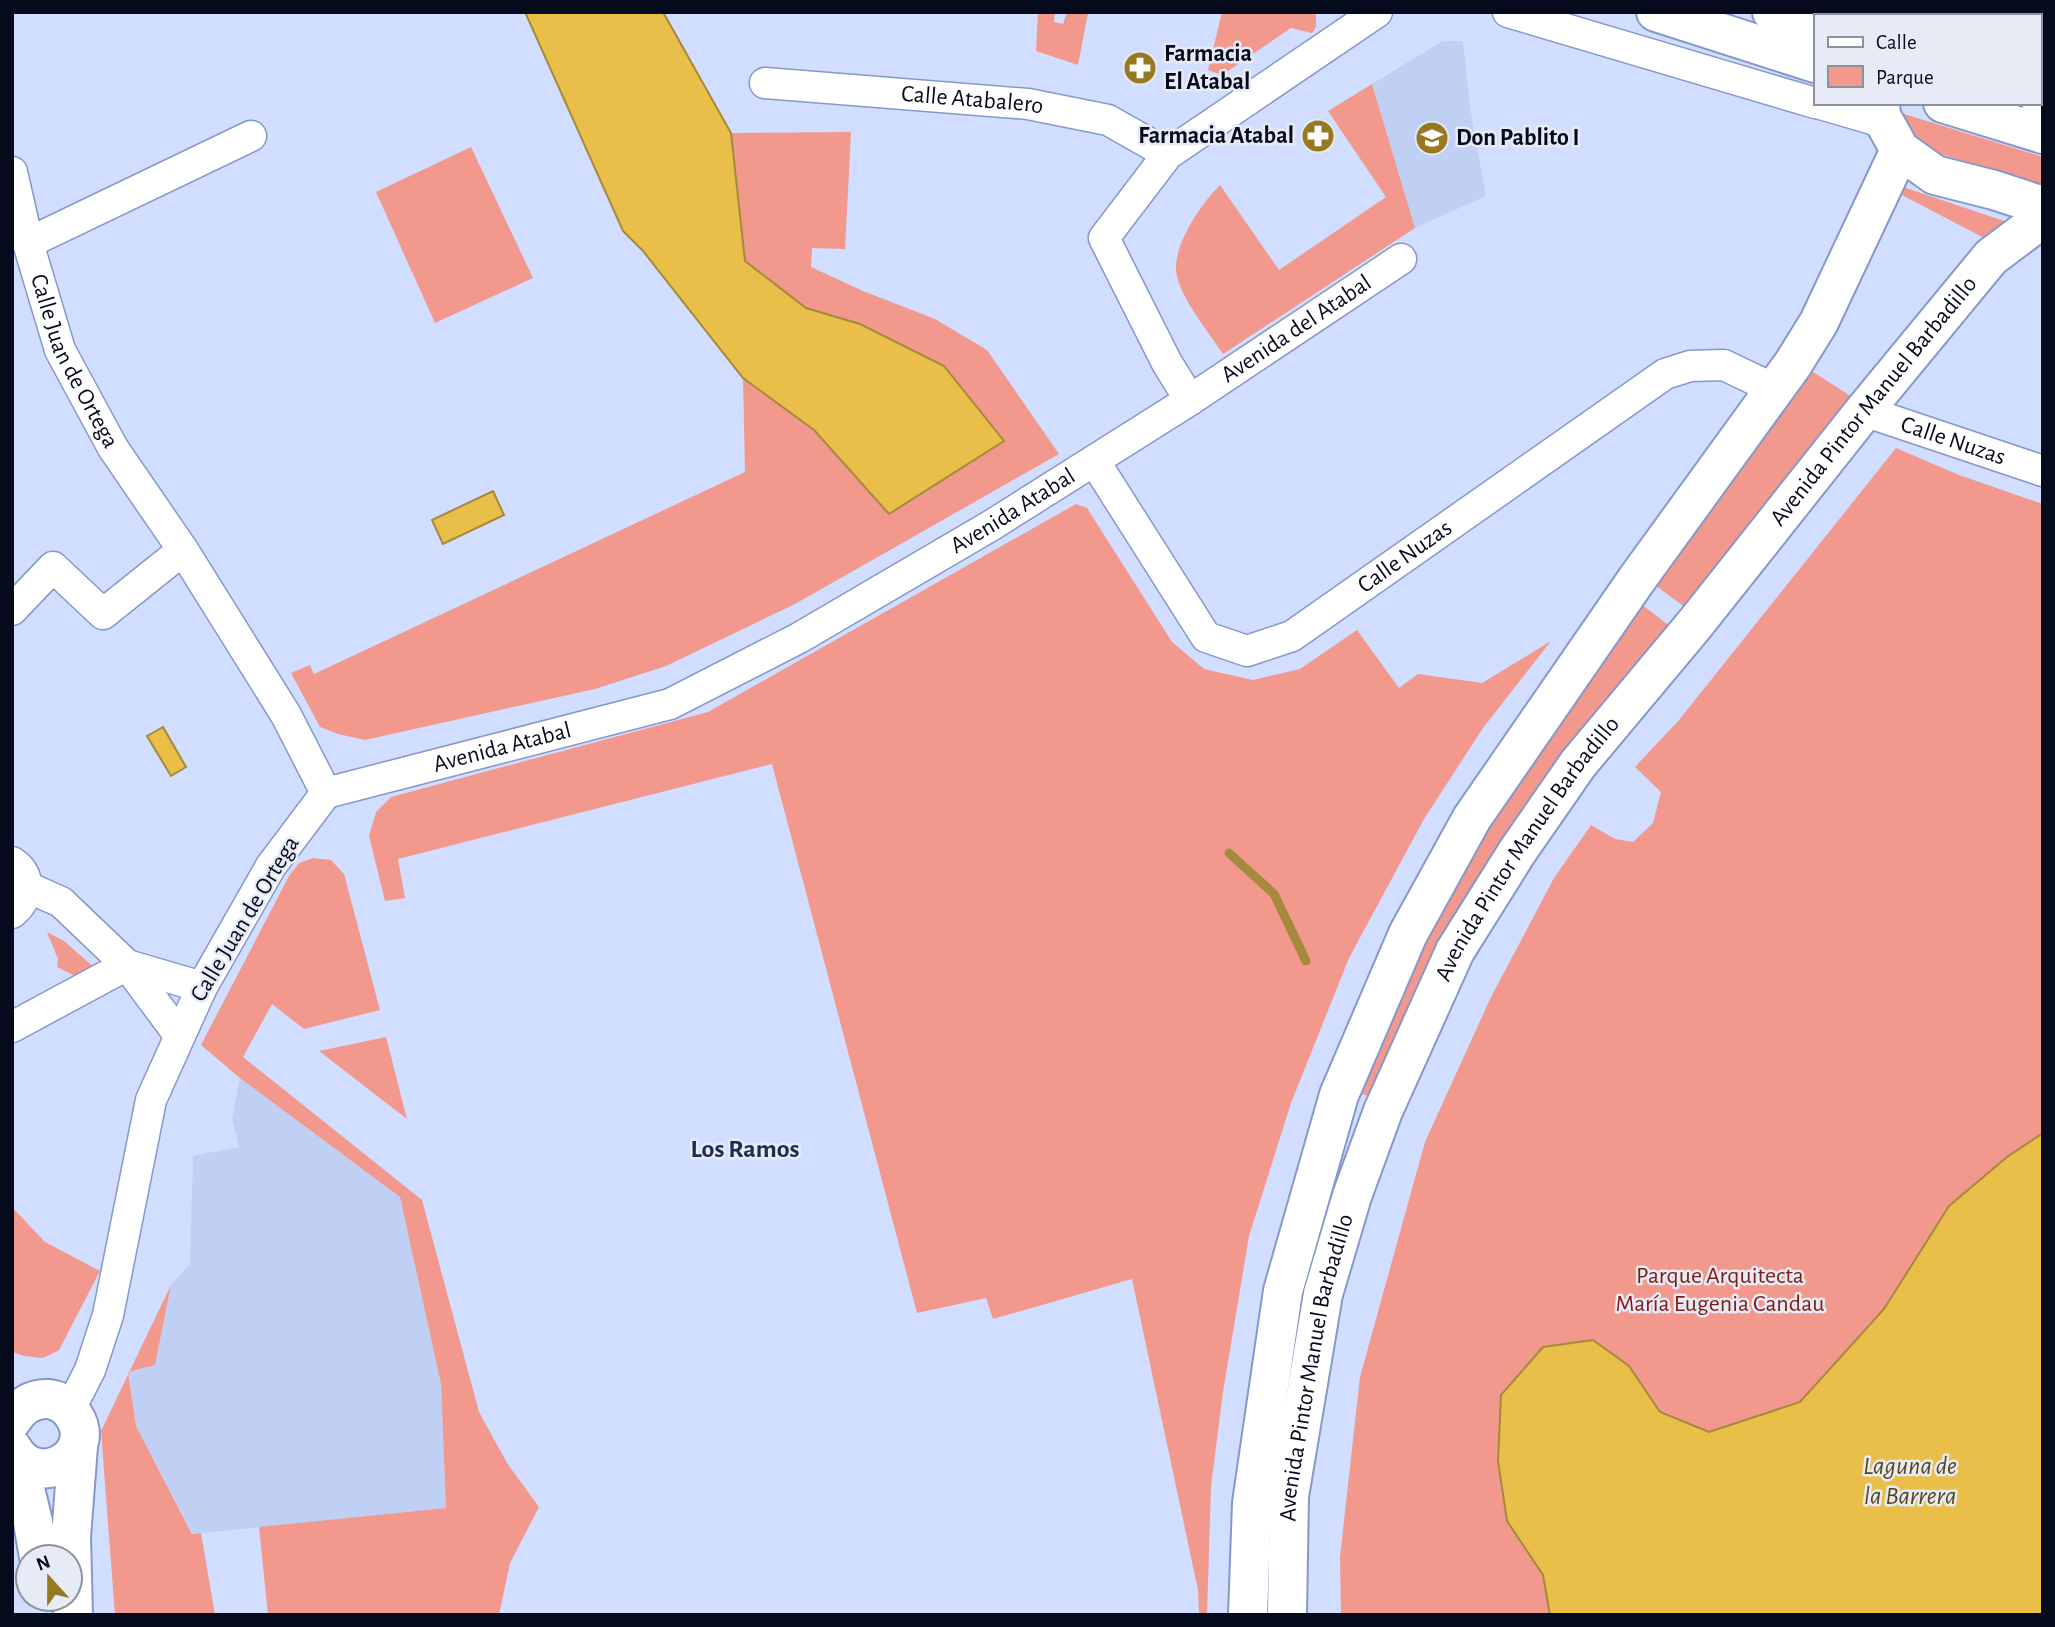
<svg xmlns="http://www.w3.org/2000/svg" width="2055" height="1627" font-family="'Alegreya Sans',sans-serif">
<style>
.built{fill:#c0cff4}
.green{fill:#f3988c}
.water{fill:#e9bf49;stroke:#a5893c;stroke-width:2}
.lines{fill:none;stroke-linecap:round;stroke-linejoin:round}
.stream{stroke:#a5893c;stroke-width:9}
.street-casing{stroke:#8598cc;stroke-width:33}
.secondary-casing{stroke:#8598cc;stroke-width:42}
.primary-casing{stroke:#8598cc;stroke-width:42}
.street{stroke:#fff;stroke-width:30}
.secondary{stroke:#fff;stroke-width:38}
.primary{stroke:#fff;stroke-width:38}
.labels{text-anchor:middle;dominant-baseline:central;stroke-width:5;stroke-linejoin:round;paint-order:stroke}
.poi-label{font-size:24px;font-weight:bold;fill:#050a1c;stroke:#e7ebf6;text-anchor:start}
.street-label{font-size:24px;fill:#050a1c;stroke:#e7ebf6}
.park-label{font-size:24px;fill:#7f1a14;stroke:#e7ebf6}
.neighbourhood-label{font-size:26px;font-weight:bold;fill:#1e2b56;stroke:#e7ebf6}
.water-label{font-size:26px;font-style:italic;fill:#5a4819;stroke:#e7ebf6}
</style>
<rect width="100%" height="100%" fill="#d1deff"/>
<g class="built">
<path d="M 1443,41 L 1463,41 L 1470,108 L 1486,196 L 1415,228 L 1372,84 Z"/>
<path d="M 240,1078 L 400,1197 L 441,1384 L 446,1508 L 193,1534 L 136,1426 L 128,1372 L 155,1365 L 171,1285 L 190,1264 L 193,1156 L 239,1147 L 232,1119 Z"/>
</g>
<g class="green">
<path d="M 1038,12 L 1055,12 L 1054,22 L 1063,24 L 1067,12 L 1088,13 L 1078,65 L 1036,51 Z"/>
<path d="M 1222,12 L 1316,12 L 1316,27 L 1312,33 L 1291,28 L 1222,75 L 1208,70 Z"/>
<path d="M 1372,84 L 1415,228 L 1223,354 C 1209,332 1178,296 1176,270 C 1175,242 1201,204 1220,185 L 1279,270 L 1386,197 L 1328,111 Z"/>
<path d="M 1901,113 L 2043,157 L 2043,186 L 1928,150 L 1910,131 Z"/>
<path d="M 851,132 L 845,249 L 812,248 L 811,267 L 863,291 L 935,319 L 987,350 L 1059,454 L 795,604 L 666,666 L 595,689 L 365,740 L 338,734 L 320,727 L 291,673 L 310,665 L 314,674 L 745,472 L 743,378 L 814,430 L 889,514 L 860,324 L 806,308 L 745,261 L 731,133 Z"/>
<path d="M 471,147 L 533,278 L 435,323 L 376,192 Z"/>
<path d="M 1903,187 L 2010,223 L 1988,240 L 1900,194 Z"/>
<path d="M 1807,368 L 1855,399 L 1686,608 L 1655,585 Z"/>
<path d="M 1896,448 L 1959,475 L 2043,504 L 2043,1615 L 1341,1615 L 1340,1557 L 1360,1377 L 1425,1142 L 1491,997 L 1554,878 L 1591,825 L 1615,839 L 1633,842 L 1653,823 L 1661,792 L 1635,767 L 1679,720 Z"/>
<path d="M 1076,504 L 1087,508 L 1172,642 L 1204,669 L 1253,680 L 1300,669 L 1357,630 L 1399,688 L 1418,674 L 1482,683 L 1551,641 L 1483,728 L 1424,819 L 1349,958 L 1291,1103 L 1249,1236 L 1223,1392 L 1211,1486 L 1207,1615 L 1199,1615 L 1198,1590 L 1132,1279 L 993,1319 L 986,1298 L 917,1313 L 772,764 L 398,859 L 405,898 L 385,901 L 369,836 L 376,812 L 391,797 L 708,712 Z"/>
<path d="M 1641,604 L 1671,627 L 1372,1097 L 1357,1093 L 1420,951 L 1491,820 Z"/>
<path d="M 313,858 L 331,860 L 344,874 L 380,1010 L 304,1029 L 272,1004 L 243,1057 L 422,1200 L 479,1412 L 507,1463 L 539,1507 L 510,1563 L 499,1615 L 268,1615 L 259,1527 L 446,1508 L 441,1384 L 400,1197 L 240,1078 L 201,1045 L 289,876 L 299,863 Z"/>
<path d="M 47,932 L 64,941 L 96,969 L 79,978 L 57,967 L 58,959 Z"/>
<path d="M 386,1037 L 407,1119 L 319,1051 Z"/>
<path d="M 12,1207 L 45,1242 L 100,1271 L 59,1350 L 43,1358 L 24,1356 L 12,1352 Z"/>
<path d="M 171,1285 L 155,1365 L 128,1372 L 136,1426 L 192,1534 L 201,1533 L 215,1615 L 115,1615 L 101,1431 Z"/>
</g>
<g class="water">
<path d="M 525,12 L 663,12 L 731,133 L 745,261 L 806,308 L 860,324 L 944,366 L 1004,441 L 889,514 L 814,430 L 743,378 L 643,251 L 623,231 Z"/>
<path d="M 493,491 L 504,515 L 443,544 L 432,520 Z"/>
<path d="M 163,727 L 186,767 L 171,776 L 147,736 Z"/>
<path d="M 2043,1133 L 2043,1615 L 1550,1615 L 1543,1575 L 1507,1521 L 1498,1461 L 1501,1395 L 1543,1347 L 1593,1340 L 1629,1366 L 1660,1412 L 1709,1432 L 1800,1402 L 1884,1309 L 1949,1206 L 2007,1157 Z"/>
</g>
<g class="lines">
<path class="stream" d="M 1229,853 L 1274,894 L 1306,961"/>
<defs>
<g id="street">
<path d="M 1508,12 L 1815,103"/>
<path id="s1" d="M 765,83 L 1028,104 L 1108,120 L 1168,154"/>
<path d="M 1817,103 L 1886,123"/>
<path id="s2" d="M 12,172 L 28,243 L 60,350 L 113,448 L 183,550 L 286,715 L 326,793 L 271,866 L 202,987 L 151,1100 L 108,1315 L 90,1370 L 70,1409"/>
<path d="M 28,243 L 251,136"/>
<path id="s3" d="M 1190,400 L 1401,259"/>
<path id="s4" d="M 1864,411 L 2043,471"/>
<path id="s5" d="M 1095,462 L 1206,637 L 1247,651 L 1292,636 L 1665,374 L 1690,366 L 1724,365 L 1776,390"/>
<path d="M 12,610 L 53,567 L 103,614 L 183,550"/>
<path id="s6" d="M 326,793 L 670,704 L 799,638 L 992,525 L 1190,400 L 1167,363 L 1104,238 L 1168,154 L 1377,12"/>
<path d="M 12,862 C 33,875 29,899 12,913"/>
<path d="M 27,887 L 61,902 L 127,965 L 179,1035"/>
<path d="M 127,965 L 202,987"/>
<path d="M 12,1027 L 127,965"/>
</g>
<g id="secondary">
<path d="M 12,1420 C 20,1407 32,1398 48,1399 C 59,1400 68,1406 74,1416 C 99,1455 37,1493 12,1448"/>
<path d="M 17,1456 L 33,1522 L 39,1557"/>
<path d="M 73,1615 L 71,1537 L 78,1446"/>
</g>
<g id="primary">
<path d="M 1656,12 L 1815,63"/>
<path d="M 1772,12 L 1815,27"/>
<path d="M 1953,16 L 1965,16"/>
<path d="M 2039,28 L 2043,28"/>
<path d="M 2039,97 L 2043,98"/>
<path d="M 1880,103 L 1881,116 L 1900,150 L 1935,175 L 1994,190 L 2043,206"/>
<path d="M 1943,103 L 2043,134"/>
<path d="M 1248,1615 L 1252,1503 L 1283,1291 L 1339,1095 L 1408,934 L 1472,818 L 1637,579 L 1793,364 L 1819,322 L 1900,150"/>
<path id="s7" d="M 1287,1615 L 1289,1496 L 1323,1294 L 1352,1196 L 1383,1111 L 1455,951 L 1517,852 L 1578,764 L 1695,624 L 1864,411 L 1991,257 L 2043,218"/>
</g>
</defs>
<use href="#street" class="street-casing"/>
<use href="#secondary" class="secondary-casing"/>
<use href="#primary" class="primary-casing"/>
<use href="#street" class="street"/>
<use href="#secondary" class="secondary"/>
<use href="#primary" class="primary"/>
</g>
<defs>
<symbol id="pharmacy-disc" viewBox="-11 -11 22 22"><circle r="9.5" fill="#977921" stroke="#e7ebf6"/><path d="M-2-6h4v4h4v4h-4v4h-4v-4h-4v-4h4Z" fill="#fff"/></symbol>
<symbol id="school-disc" viewBox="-11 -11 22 22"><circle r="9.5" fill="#977921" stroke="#e7ebf6"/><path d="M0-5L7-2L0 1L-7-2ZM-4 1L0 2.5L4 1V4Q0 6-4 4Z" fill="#fff"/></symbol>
</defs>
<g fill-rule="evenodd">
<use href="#pharmacy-disc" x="1121" y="49" width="38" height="38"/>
<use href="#pharmacy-disc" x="1299" y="117" width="38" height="38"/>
<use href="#school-disc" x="1413" y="119" width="38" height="38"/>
</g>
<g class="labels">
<g class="poi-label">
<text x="1164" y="54">Farmacia<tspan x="1164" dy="28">El Atabal</tspan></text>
<text x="1294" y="136" text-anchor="end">Farmacia Atabal</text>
<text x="1456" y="138">Don Pablito I</text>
</g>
<g class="street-label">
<text stroke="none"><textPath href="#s1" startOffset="208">Calle Atabalero</textPath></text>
<text stroke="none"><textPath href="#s3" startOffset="128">Avenida del Atabal</textPath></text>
<text stroke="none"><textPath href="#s2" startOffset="200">Calle Juan de Ortega</textPath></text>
<text stroke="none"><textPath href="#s7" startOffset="1384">Avenida Pintor Manuel Barbadillo</textPath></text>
<text stroke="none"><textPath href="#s4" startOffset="94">Calle Nuzas</textPath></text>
<text stroke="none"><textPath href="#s6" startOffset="749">Avenida Atabal</textPath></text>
<text stroke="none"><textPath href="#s5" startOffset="436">Calle Nuzas</textPath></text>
<text stroke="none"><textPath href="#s6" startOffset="182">Avenida Atabal</textPath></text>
<text stroke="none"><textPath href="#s7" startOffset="817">Avenida Pintor Manuel Barbadillo</textPath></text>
<text transform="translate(245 919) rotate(-59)">Calle Juan de Ortega</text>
<text stroke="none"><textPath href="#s7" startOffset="250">Avenida Pintor Manuel Barbadillo</textPath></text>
</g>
<g class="park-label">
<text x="1720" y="1276">Parque Arquitecta<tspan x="1720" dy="28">María Eugenia Candau</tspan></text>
</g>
<g class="neighbourhood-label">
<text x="745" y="1149">Los Ramos</text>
</g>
<g class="water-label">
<text x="1910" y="1466">Laguna de<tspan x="1910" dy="30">la Barrera</tspan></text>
</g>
</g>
<rect width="2055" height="1627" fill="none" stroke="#050a1c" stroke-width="28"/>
<rect x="1814" y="14" width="228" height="91" fill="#e7ebf6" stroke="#8d919f" stroke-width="2"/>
<rect x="1828" y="37" width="35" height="10" fill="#ffffff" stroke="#8d919f" stroke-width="2"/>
<text x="1876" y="49" font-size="21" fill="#050a1c">Calle</text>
<rect x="1828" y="66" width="35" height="21" fill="#f3988c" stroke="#8d919f" stroke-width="2"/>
<text x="1876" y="84" font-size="21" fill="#050a1c">Parque</text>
<g transform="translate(49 1578) rotate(339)"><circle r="33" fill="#e7ebf6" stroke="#8d919f" stroke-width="2"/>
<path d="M0-5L12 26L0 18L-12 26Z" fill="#977921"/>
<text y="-10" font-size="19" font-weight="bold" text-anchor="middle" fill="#050a1c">N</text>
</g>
</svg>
